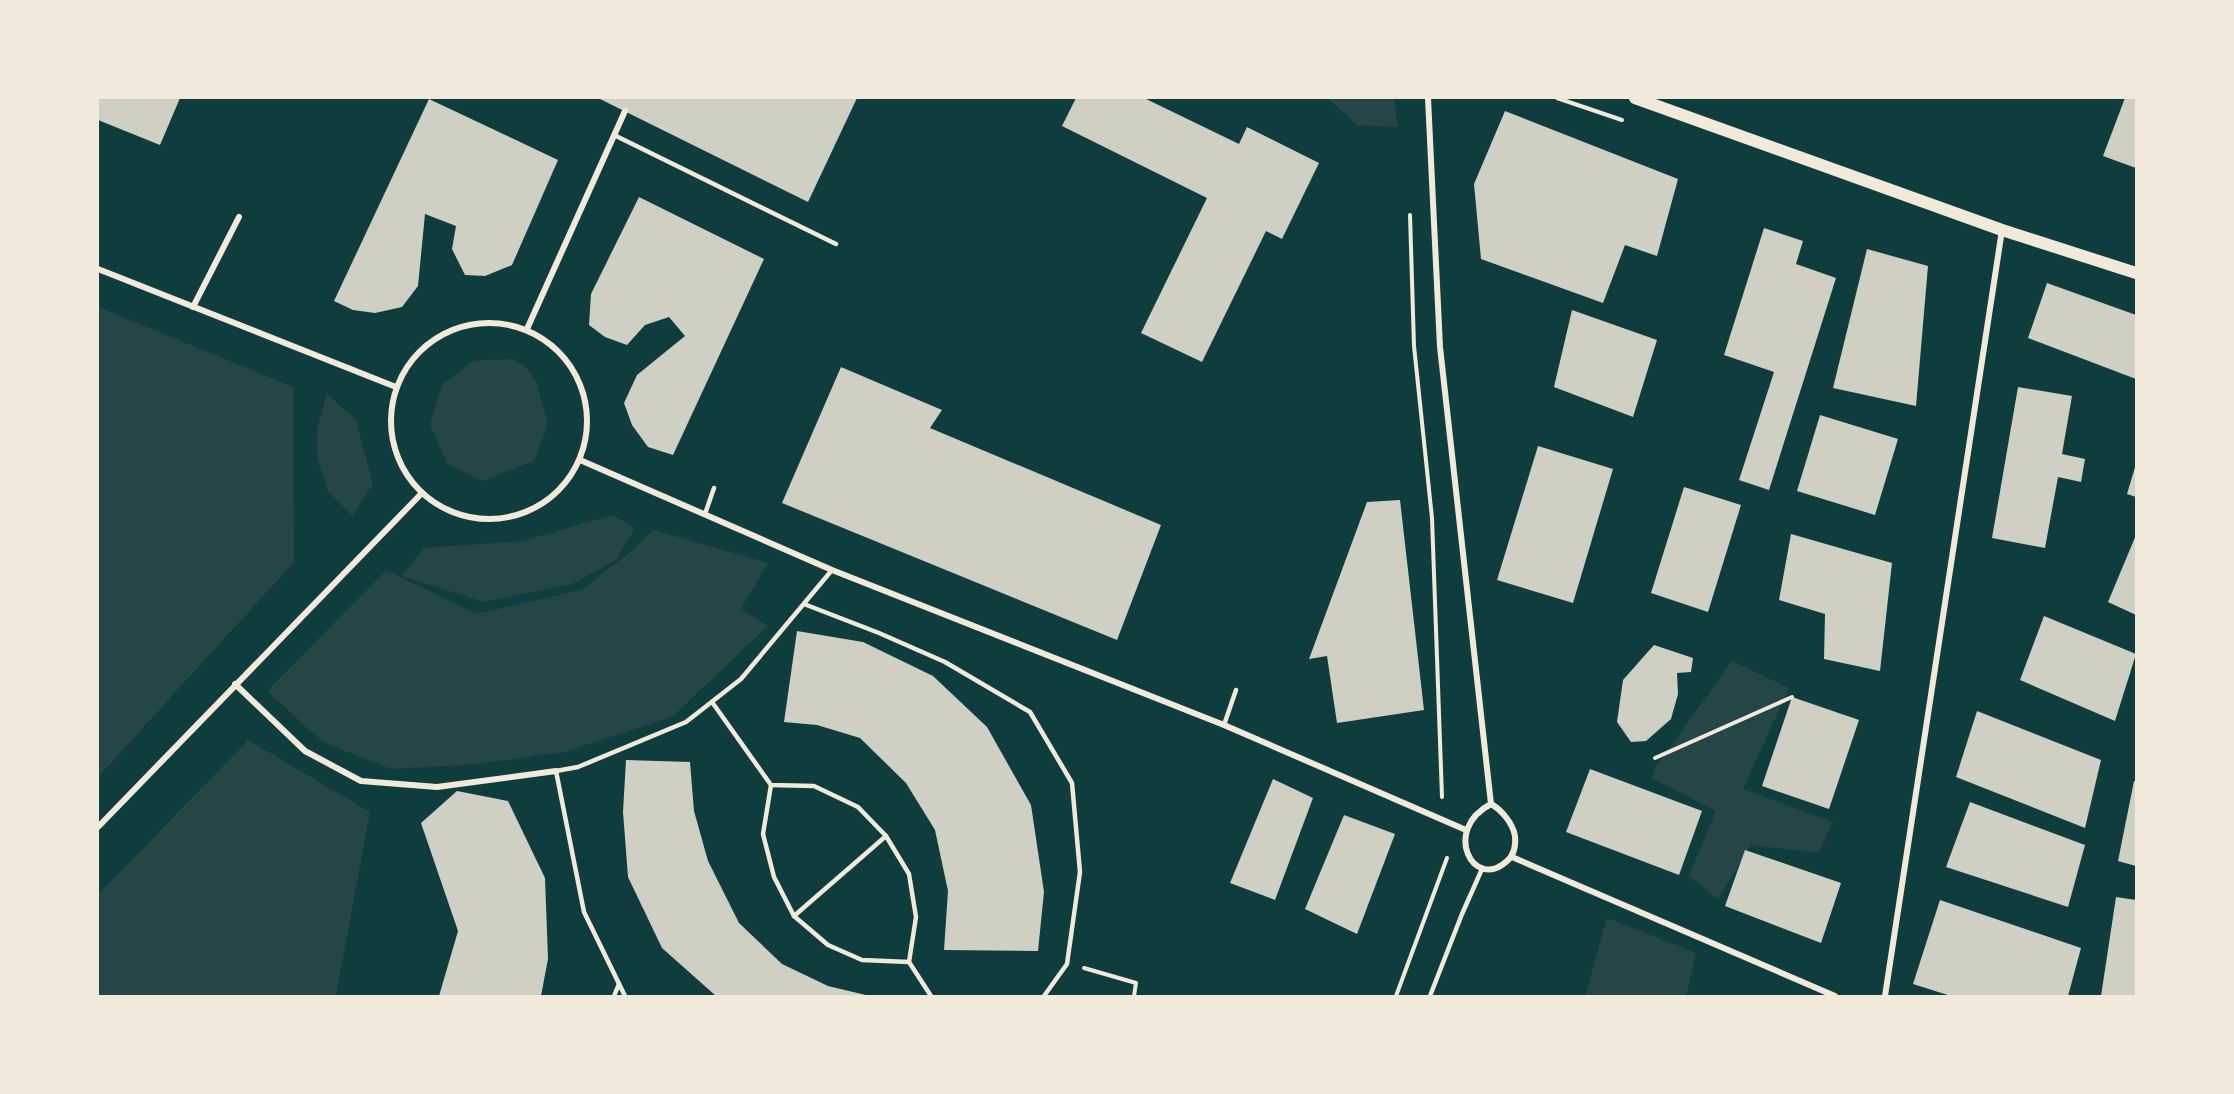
<svg xmlns="http://www.w3.org/2000/svg" width="2234" height="1094" font-family="Montserrat,sans-serif">
<style>
.green{fill:#244646}
.building{fill:#cfcfc3}
.lines{fill:none;stroke-linecap:round;stroke-linejoin:round}
.path{stroke:#f1e9da;stroke-width:4}
.service{stroke:#f1e9da;stroke-width:4.5}
.minor{stroke:#f1e9da;stroke-width:6}
.secondary{stroke:#f1e9da;stroke-width:12}
</style>
<rect width="100%" height="100%" fill="#0f3d3e"/>
<g class="green">
<path d="M 1328,98 L 1394,98 L 1398,127 L 1357,125 Z"/>
<path d="M 98,307 L 293,387 L 294,562 L 98,777 Z"/>
<path d="M 512,359 L 524,365 L 536,381 L 548,424 L 534,461 L 482,481 L 447,464 L 430,424 L 442,385 L 473,361 Z"/>
<path d="M 327,394 L 356,420 L 373,484 L 352,516 L 328,492 L 317,456 L 317,429 Z"/>
<path d="M 612,515 L 635,528 L 616,560 L 572,584 L 484,602 L 402,576 L 424,548 L 523,541 Z"/>
<path d="M 653,530 L 768,563 L 741,609 L 768,626 L 672,717 L 564,752 L 477,764 L 391,769 L 323,742 L 267,691 L 386,570 L 477,614 L 583,589 L 633,550 Z"/>
<path d="M 1732,661 L 1789,688 L 1743,789 L 1833,822 L 1819,853 L 1751,845 L 1718,899 L 1689,876 L 1716,811 L 1651,778 L 1655,768 Z"/>
<path d="M 248,740 L 370,812 L 336,996 L 98,996 L 98,895 Z"/>
<path d="M 1607,918 L 1696,953 L 1686,996 L 1585,996 Z"/>
</g>
<g class="building">
<path d="M 98,98 L 180,98 L 160,145 L 98,120 Z"/>
<path d="M 598,98 L 857,98 L 808,202 Z"/>
<path d="M 1076,98 L 1144,98 L 1239,144 L 1247,127 L 1319,163 L 1282,239 L 1266,231 L 1202,362 L 1141,333 L 1207,198 L 1062,126 Z"/>
<path d="M 2125,98 L 2136,98 L 2136,168 L 2103,156 Z"/>
<path d="M 429,99 L 558,160 L 512,265 L 485,276 L 465,275 L 452,249 L 456,226 L 425,214 L 418,286 L 402,307 L 375,313 L 353,310 L 334,301 Z"/>
<path d="M 1505,111 L 1678,179 L 1657,256 L 1625,245 L 1603,303 L 1481,259 L 1474,184 Z"/>
<path d="M 639,197 L 764,259 L 673,455 L 648,447 L 632,425 L 624,403 L 637,375 L 685,336 L 669,317 L 645,325 L 627,345 L 605,337 L 589,325 L 591,294 Z"/>
<path d="M 1764,228 L 1803,241 L 1796,264 L 1836,278 L 1769,490 L 1739,480 L 1774,372 L 1724,355 Z"/>
<path d="M 1867,249 L 1928,266 L 1916,406 L 1833,388 Z"/>
<path d="M 2047,283 L 2136,315 L 2136,379 L 2028,338 Z"/>
<path d="M 1572,310 L 1657,340 L 1633,417 L 1554,387 Z"/>
<path d="M 841,367 L 942,410 L 930,428 L 1161,525 L 1117,640 L 782,503 Z"/>
<path d="M 2018,387 L 2072,396 L 2062,454 L 2085,459 L 2081,482 L 2058,477 L 2045,548 L 1992,538 Z"/>
<path d="M 1820,415 L 1898,439 L 1875,515 L 1797,491 Z"/>
<path d="M 1538,446 L 1613,469 L 1573,603 L 1497,580 Z"/>
<path d="M 2136,464 L 2136,497 L 2127,494 Z"/>
<path d="M 1684,487 L 1741,505 L 1708,612 L 1651,593 Z"/>
<path d="M 1400,500 L 1424,710 L 1337,723 L 1327,656 L 1309,659 L 1367,502 Z"/>
<path d="M 1791,534 L 1892,563 L 1880,671 L 1824,659 L 1825,614 L 1779,600 Z"/>
<path d="M 2136,535 L 2136,615 L 2108,602 Z"/>
<path d="M 2044,616 L 2136,654 L 2115,721 L 2020,680 Z"/>
<path d="M 797,631 L 863,642 L 933,676 L 987,727 L 1031,805 L 1044,892 L 1038,951 L 944,950 L 948,891 L 935,830 L 906,783 L 860,738 L 817,725 L 784,722 Z"/>
<path d="M 1654,645 L 1693,658 L 1691,672 L 1677,673 L 1678,694 L 1671,719 L 1646,741 L 1631,742 L 1617,722 L 1623,680 Z"/>
<path d="M 1792,697 L 1859,720 L 1829,809 L 1762,786 Z"/>
<path d="M 1977,711 L 2101,760 L 2085,828 L 1956,777 Z"/>
<path d="M 626,760 L 690,762 L 694,811 L 708,861 L 739,923 L 782,964 L 828,986 L 870,996 L 716,996 L 662,948 L 628,877 L 623,812 Z"/>
<path d="M 1590,769 L 1702,811 L 1679,875 L 1566,832 Z"/>
<path d="M 1273,779 L 1313,798 L 1275,900 L 1230,883 Z"/>
<path d="M 2134,781 L 2136,782 L 2136,866 L 2118,861 Z"/>
<path d="M 457,791 L 508,801 L 545,878 L 548,959 L 541,996 L 439,996 L 458,931 L 421,823 Z"/>
<path d="M 1970,802 L 2085,845 L 2068,907 L 1946,867 Z"/>
<path d="M 1344,815 L 1395,834 L 1357,934 L 1305,909 Z"/>
<path d="M 1745,850 L 1841,883 L 1821,943 L 1725,906 Z"/>
<path d="M 2116,897 L 2136,900 L 2136,996 L 2101,996 Z"/>
<path d="M 1940,900 L 2081,948 L 2068,996 L 1951,996 L 1913,984 Z"/>
</g>
<g class="lines">
<g class="path">
<path d="M 1557,98 L 1622,120"/>
<path d="M 1410,215 L 1414,346 L 1432,518 L 1442,797"/>
<path d="M 1655,758 L 1792,697"/>
<path d="M 1084,968 L 1136,983 L 1134,996"/>
<path d="M 1396,996 L 1447,858"/>
</g>
<g class="service">
<path d="M 614,135 L 836,244"/>
<path d="M 705,514 L 714,488"/>
<path d="M 804,604 L 879,633 L 945,662 L 1030,712 L 1072,783 L 1080,872 L 1067,964 L 1044,996"/>
<path d="M 712,702 L 771,785 L 814,786 L 858,807 L 886,836 L 909,874 L 916,917 L 909,962 L 931,996"/>
<path d="M 1224,725 L 1236,690"/>
<path d="M 771,785 L 763,834 L 774,877 L 794,916 L 828,945 L 862,960 L 909,962"/>
<path d="M 794,916 L 886,836"/>
<path d="M 614,996 L 619,984"/>
<path d="M 625,996 L 584,912 L 556,771 L 578,767 L 686,722 L 741,679 L 832,570"/>
<path d="M 1430,996 L 1462,914 L 1482,869"/>
</g>
<g class="minor">
<path d="M 1428,98 L 1440,347 L 1491,804"/>
<path d="M 98,269 L 396,387"/>
<path d="M 193,307 L 239,217"/>
<circle cx="489" cy="421" r="98"/>
<path d="M 527,329 L 625,111"/>
<path d="M 580,460 L 832,570 L 1224,725 L 1466,830"/>
<path d="M 235,684 L 305,751 L 361,781 L 437,787 L 556,771"/>
<path d="M 1491,804 C 1502,810 1513,824 1515,836 C 1516,846 1514,855 1507,861 C 1474,892 1441,830 1491,804 Z"/>
<path d="M 98,827 L 422,493"/>
<path d="M 1512,857 L 1835,996"/>
<path d="M 1885,996 L 2002,230"/>
</g>
<path class="secondary" d="M 1635,98 L 2002,230 L 2136,273"/>
</g>
<rect width="2234" height="1094" fill="none" stroke="#f1e9da" stroke-width="198"/>
</svg>
